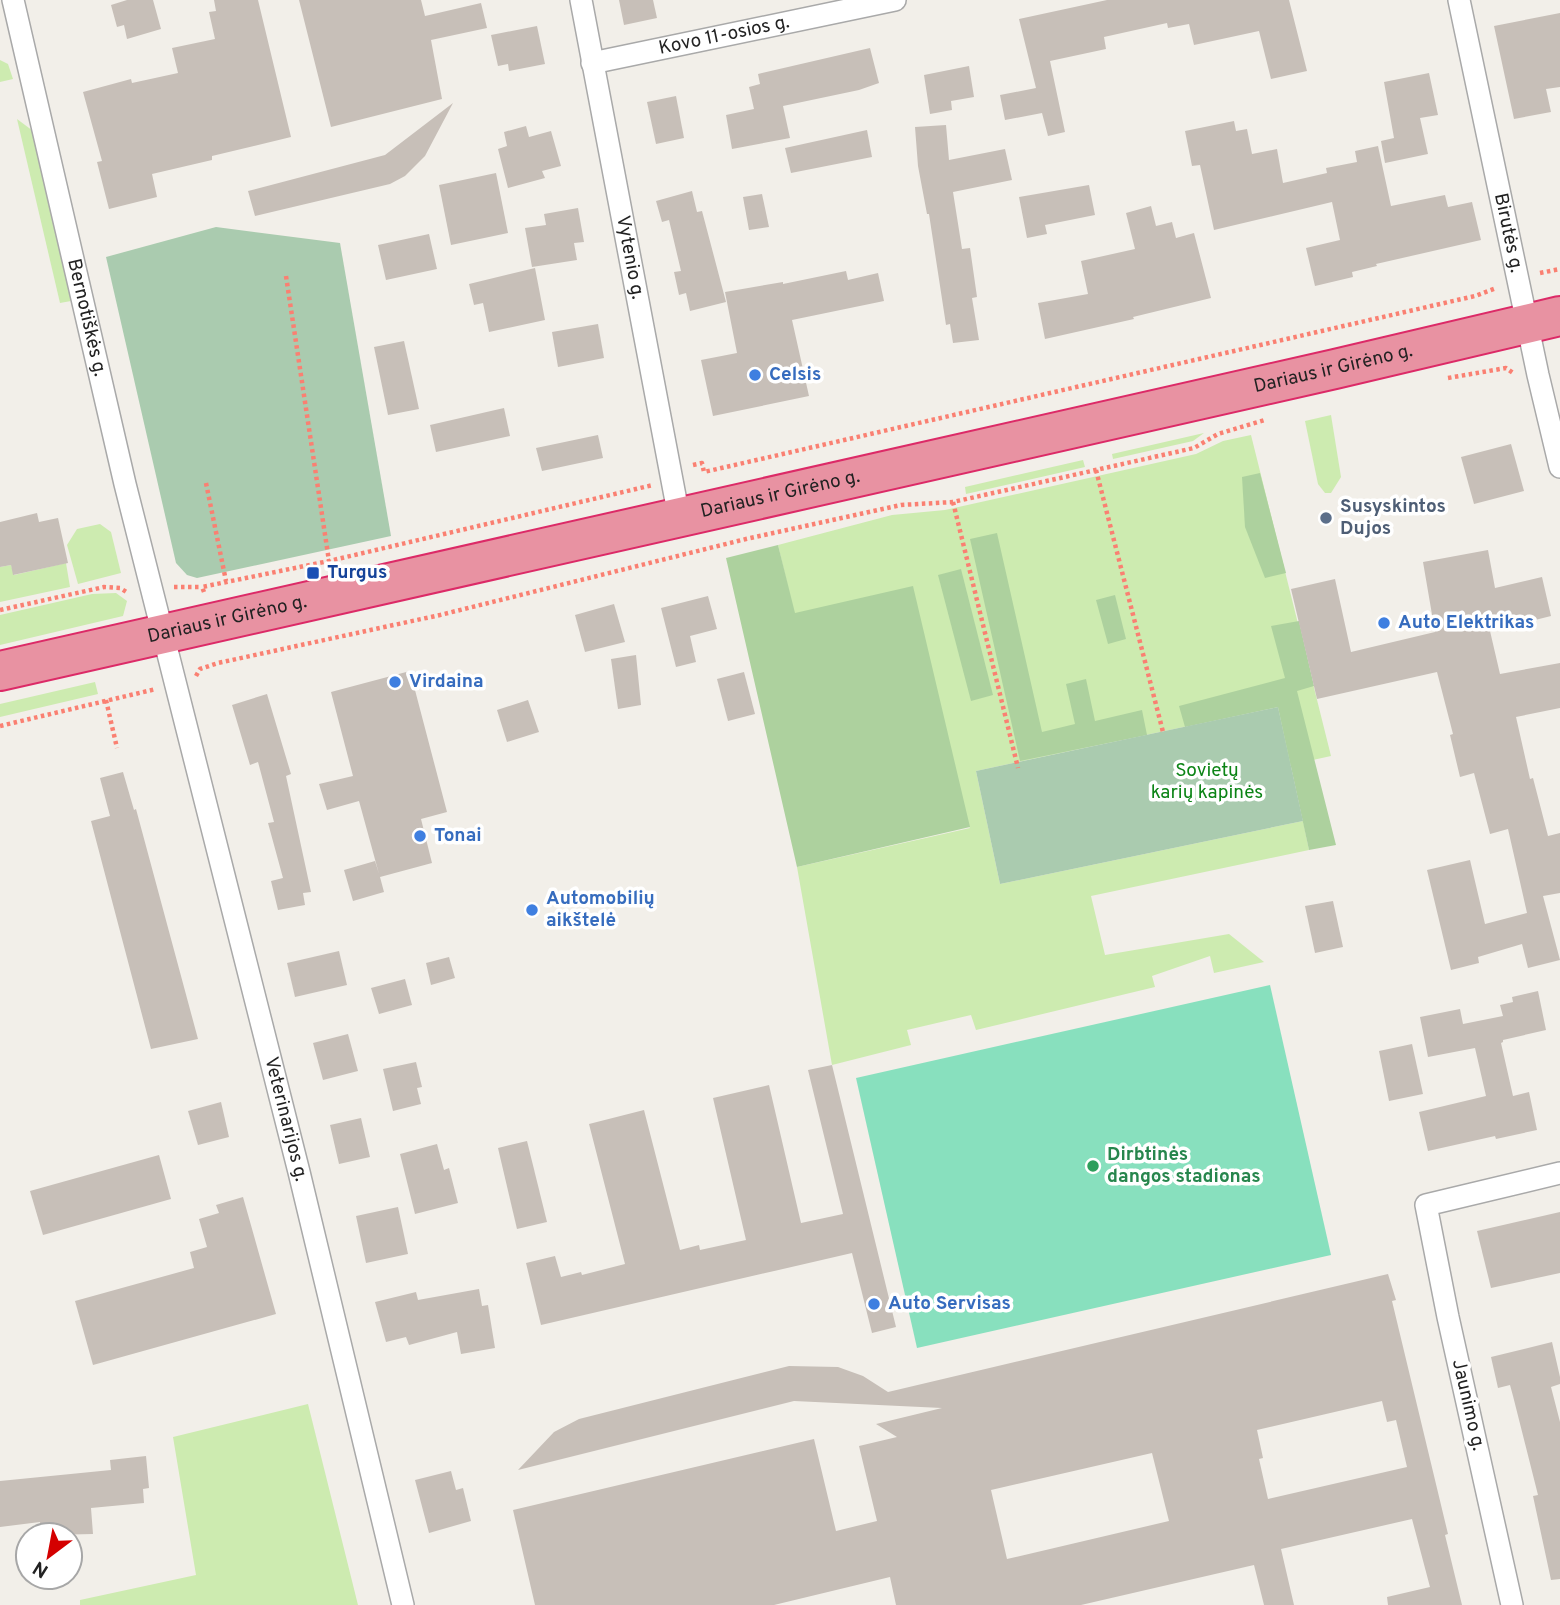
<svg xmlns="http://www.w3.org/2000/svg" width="1560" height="1605" font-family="Overpass,sans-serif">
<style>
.grass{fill:#cdebb0}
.forest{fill:#add19e}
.cemetery{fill:#aacbaf}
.pitch{fill:#88e0be}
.building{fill:#c7bfb8;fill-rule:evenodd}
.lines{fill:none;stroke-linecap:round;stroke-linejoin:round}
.street-casing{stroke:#a9a9a9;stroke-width:24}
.highway-casing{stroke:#dc2a67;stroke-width:42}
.path{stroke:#fa8072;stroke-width:4.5;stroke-dasharray:3.5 3.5;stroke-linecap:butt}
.street{stroke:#fff;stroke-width:21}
.highway{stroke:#e892a2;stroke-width:38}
.shop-dot{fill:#3f7fe0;stroke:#fff;stroke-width:2.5}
.service-dot{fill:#5c6f8a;stroke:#fff;stroke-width:2.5}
.transit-dot{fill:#1a4fb4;stroke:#fff;stroke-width:2.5}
.leisure-dot{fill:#2e9e5b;stroke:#fff;stroke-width:2.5}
.labels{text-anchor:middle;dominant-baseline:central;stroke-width:7;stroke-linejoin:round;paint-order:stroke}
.street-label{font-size:19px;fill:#222;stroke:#fff}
.shop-label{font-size:19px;font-weight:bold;fill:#366cbe;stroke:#fff;text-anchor:start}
.service-label{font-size:19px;font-weight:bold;fill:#4e5e75;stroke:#fff;text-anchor:start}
.transit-label{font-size:19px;font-weight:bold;fill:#164399;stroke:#fff;text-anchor:start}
.park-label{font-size:19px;fill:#0c8416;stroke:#fff}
.leisure-label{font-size:19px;font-weight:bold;fill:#27864d;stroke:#fff;text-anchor:start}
</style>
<rect width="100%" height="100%" fill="#f2efe9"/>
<g class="grass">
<path d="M 0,60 L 8,64 L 13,79 L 0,82 Z"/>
<path d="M 17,119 L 33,131 L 71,301 L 60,303 Z"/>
<path d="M 1331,415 L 1341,477 L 1331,493 L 1325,493 L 1318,484 L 1305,421 Z"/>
<path d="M 1204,433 L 1193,441 L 1113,459 L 1112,454 Z"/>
<path d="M 1251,435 L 1331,756 L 1290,765 L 1278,707 L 976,771 L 1000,884 L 1303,821 L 1309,850 L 1091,896 L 1105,955 L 1229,934 L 1264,962 L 1214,973 L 1210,956 L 1152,976 L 1155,987 L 976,1030 L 971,1015 L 907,1030 L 911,1045 L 832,1065 L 797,867 L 970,828 L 794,613 L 778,545 L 892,515 L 945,510 L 1196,454 L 1223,441 Z"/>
<path d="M 1083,460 L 1085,467 L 966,494 L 965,487 Z"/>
<path d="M 100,524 L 111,532 L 121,573 L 78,584 L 67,545 L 77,529 Z"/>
<path d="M 66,563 L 70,587 L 0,602 L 0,567 L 11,565 L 14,575 Z"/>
<path d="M 116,593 L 127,601 L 123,616 L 0,645 L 0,615 L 92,594 Z"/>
<path d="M 95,682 L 98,694 L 0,717 L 0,704 Z"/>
<path d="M 308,1404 L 358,1605 L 80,1605 L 80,1600 L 196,1575 L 173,1437 Z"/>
</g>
<g class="forest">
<path d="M 1260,473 L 1286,573 L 1265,578 L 1245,527 L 1242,477 Z"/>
<path d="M 997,533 L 1042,732 L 1075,724 L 1066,684 L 1086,679 L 1095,721 L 1142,710 L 1147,735 L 1020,761 L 970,539 Z"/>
<path d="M 778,545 L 795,613 L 913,586 L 970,827 L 797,867 L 726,558 Z"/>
<path d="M 961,569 L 993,695 L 971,701 L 938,575 Z"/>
<path d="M 1115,595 L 1126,639 L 1108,644 L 1096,600 Z"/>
<path d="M 1299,621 L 1314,686 L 1297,691 L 1336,845 L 1309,850 L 1278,707 L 1185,727 L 1179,706 L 1285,678 L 1271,626 Z"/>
</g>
<g class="cemetery">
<path d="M 216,227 L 340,243 L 391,536 L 197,578 L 187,575 L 176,563 L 106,257 Z"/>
<path d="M 1278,707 L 1303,821 L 1000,884 L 976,771 Z"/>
</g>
<path class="pitch" d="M 1270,985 L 1331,1255 L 917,1348 L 856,1078 Z"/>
<g class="building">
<path d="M 127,0 L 153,0 L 161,29 L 127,39 L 124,25 L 117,27 L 111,5 Z"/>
<path d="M 214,0 L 258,0 L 291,137 L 212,156 L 212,160 L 152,174 L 157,197 L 109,209 L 97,162 L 102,161 L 83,92 L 131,79 L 132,83 L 178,73 L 172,48 L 215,39 L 209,12 L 216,11 Z"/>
<path d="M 299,0 L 421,0 L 425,16 L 481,3 L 487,28 L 431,40 L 442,99 L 331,127 Z"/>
<path d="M 619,0 L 653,0 L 657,18 L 624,25 Z"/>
<path d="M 1107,0 L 1289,0 L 1307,71 L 1271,79 L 1259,31 L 1194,45 L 1189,24 L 1168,28 L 1167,23 L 1104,37 L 1106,49 L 1050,61 L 1065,132 L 1048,136 L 1042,113 L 1005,120 L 1000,95 L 1036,88 L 1019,19 Z"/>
<path d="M 1560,13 L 1560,87 L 1546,89 L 1551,112 L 1514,119 L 1494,26 Z"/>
<path d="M 537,26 L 545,64 L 509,71 L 508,64 L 498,66 L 491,35 Z"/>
<path d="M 870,48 L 879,83 L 859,90 L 783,106 L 790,138 L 732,149 L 726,115 L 754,109 L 749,87 L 760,84 L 758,74 Z"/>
<path d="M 969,66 L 974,97 L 951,101 L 952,110 L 930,114 L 924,75 Z"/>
<path d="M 1429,73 L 1438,115 L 1420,118 L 1428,154 L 1385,163 L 1381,141 L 1394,138 L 1384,82 Z"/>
<path d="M 676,96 L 684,138 L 656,144 L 647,102 Z"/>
<path d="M 453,103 L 425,156 L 405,176 L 390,184 L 255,216 L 248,191 L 385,155 Z"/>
<path d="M 1234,121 L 1236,131 L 1247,129 L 1252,154 L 1277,149 L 1283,183 L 1327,173 L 1326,168 L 1357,162 L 1355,151 L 1378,146 L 1391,206 L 1445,195 L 1448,207 L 1472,202 L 1481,240 L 1376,264 L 1377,266 L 1352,272 L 1353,277 L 1315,286 L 1306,248 L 1340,240 L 1332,202 L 1214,230 L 1200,165 L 1192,166 L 1185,131 Z"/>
<path d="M 946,125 L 949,160 L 1005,149 L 1012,180 L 953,192 L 962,249 L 970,248 L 977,297 L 972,298 L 979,340 L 953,343 L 950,324 L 946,325 L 929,214 L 927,214 L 918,166 L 915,127 Z"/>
<path d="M 526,126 L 529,137 L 551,131 L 561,166 L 542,171 L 545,178 L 508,188 L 498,149 L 507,146 L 504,132 Z"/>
<path d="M 867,130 L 872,157 L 791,173 L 785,148 Z"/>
<path d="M 496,173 L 508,233 L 451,245 L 439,185 Z"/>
<path d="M 1089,185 L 1095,215 L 1045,225 L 1047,234 L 1027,238 L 1019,197 Z"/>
<path d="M 692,191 L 697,212 L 702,211 L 726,302 L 690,311 L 686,293 L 679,295 L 674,272 L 681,271 L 669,220 L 662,222 L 656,201 Z"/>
<path d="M 762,194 L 769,227 L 749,230 L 743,197 Z"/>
<path d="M 1151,206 L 1156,226 L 1172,222 L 1176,238 L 1194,233 L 1211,298 L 1133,317 L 1134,319 L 1045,339 L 1038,303 L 1088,294 L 1081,261 L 1135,249 L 1126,213 Z"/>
<path d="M 578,208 L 584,242 L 574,243 L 577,260 L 532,267 L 525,228 L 546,225 L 544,214 Z"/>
<path d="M 429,234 L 437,269 L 386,280 L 378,245 Z"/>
<path d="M 535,268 L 545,320 L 489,332 L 483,303 L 474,305 L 469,284 Z"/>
<path d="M 846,271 L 848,280 L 878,273 L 884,301 L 792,320 L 809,396 L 713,416 L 701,360 L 737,353 L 725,292 L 783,282 L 783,284 Z"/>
<path d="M 598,324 L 604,358 L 558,367 L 552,332 Z"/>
<path d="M 404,341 L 419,409 L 388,415 L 374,347 Z"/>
<path d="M 504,408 L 510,436 L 436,452 L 430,425 Z"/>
<path d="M 598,435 L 603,458 L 542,471 L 536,448 Z"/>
<path d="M 1511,444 L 1524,491 L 1474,504 L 1461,457 Z"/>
<path d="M 37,513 L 39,522 L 58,518 L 68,563 L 13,575 L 11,565 L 0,567 L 0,522 Z"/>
<path d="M 1488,550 L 1495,588 L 1542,577 L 1551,616 L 1490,631 L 1500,674 L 1560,663 L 1560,708 L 1516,717 L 1530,779 L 1533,778 L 1548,836 L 1560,833 L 1560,893 L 1543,896 L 1560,960 L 1528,968 L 1522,944 L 1478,957 L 1479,963 L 1451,970 L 1427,870 L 1470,860 L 1485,924 L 1527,913 L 1508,829 L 1490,834 L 1474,773 L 1460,777 L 1450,735 L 1453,734 L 1437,672 L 1317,699 L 1291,589 L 1335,579 L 1351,652 L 1435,632 L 1423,562 Z"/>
<path d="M 708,596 L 717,629 L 690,636 L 696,662 L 676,667 L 661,608 Z"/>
<path d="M 614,604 L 625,642 L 585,652 L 575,615 Z"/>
<path d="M 636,655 L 641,705 L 618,709 L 611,659 Z"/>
<path d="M 410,671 L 447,812 L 421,819 L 432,863 L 380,877 L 384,892 L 353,901 L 344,870 L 375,861 L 379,874 L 359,801 L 327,810 L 319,784 L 353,776 L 331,692 Z"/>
<path d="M 744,672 L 755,714 L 728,721 L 717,679 Z"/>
<path d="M 267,694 L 291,774 L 286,776 L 311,892 L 303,893 L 305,905 L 278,910 L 271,881 L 283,878 L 268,823 L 274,822 L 258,762 L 250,765 L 232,705 Z"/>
<path d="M 528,700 L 539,732 L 507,742 L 497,710 Z"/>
<path d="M 123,772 L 134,810 L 136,809 L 198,1039 L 151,1049 L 91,821 L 110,816 L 100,778 Z"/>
<path d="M 1333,901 L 1343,947 L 1315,953 L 1305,906 Z"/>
<path d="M 339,951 L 347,985 L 295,997 L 287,963 Z"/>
<path d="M 449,957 L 455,978 L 431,985 L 426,963 Z"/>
<path d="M 405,979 L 412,1005 L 379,1014 L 371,988 Z"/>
<path d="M 1538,991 L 1546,1030 L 1503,1040 L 1503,1042 L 1501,1043 L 1513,1096 L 1529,1092 L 1537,1130 L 1496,1139 L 1495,1136 L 1428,1151 L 1419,1112 L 1486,1096 L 1475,1048 L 1428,1057 L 1420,1017 L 1460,1009 L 1463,1024 L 1503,1016 L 1500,1005 L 1513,1002 L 1512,997 Z"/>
<path d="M 348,1034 L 358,1071 L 323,1080 L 313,1043 Z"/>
<path d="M 1412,1044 L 1423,1094 L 1389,1101 L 1379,1051 Z"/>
<path d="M 416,1062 L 422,1087 L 417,1088 L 421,1104 L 393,1111 L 383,1069 Z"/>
<path d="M 832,1065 L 896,1327 L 872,1333 L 852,1253 L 541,1325 L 526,1263 L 555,1256 L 561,1277 L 581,1272 L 582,1275 L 625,1264 L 589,1124 L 644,1110 L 680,1250 L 699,1245 L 700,1250 L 746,1240 L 713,1098 L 769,1085 L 801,1223 L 843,1214 L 808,1070 Z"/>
<path d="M 221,1102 L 229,1137 L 198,1145 L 188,1111 Z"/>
<path d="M 361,1118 L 370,1157 L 339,1164 L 330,1125 Z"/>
<path d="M 527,1141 L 547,1222 L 517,1229 L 498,1148 Z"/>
<path d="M 437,1144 L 444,1170 L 449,1168 L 458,1203 L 415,1214 L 400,1154 Z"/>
<path d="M 159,1155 L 171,1199 L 43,1235 L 30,1191 Z"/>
<path d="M 243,1197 L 276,1314 L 93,1365 L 75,1301 L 194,1268 L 190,1252 L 207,1247 L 199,1219 L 219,1213 L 216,1205 Z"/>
<path d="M 398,1207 L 408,1254 L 366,1263 L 356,1216 Z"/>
<path d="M 1560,1212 L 1560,1273 L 1491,1288 L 1477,1231 Z"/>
<path d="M 1388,1274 L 1396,1300 L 1392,1301 L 1448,1534 L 1445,1535 L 1462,1605 L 1388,1605 L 1387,1597 L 1430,1587 L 1412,1519 L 1281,1549 L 1294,1605 L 1264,1605 L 1254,1565 L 1081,1605 L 896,1605 L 890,1577 L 774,1605 L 535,1605 L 513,1510 L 814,1439 L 836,1531 L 877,1521 L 859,1446 L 897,1437 L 876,1424 L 942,1408 L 794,1401 L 518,1470 L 554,1432 L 579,1419 L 789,1366 L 838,1367 L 863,1376 L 888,1392 ZM 1382,1401 L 1387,1422 L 1396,1420 L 1407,1467 L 1268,1499 L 1259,1459 L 1263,1458 L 1257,1430 ZM 1152,1453 L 1169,1521 L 1007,1559 L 991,1490 Z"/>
<path d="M 479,1289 L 482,1306 L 488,1305 L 495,1348 L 461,1354 L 457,1332 L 409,1345 L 406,1337 L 386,1342 L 375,1302 L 416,1292 L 418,1300 Z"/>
<path d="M 1552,1342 L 1560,1377 L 1560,1384 L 1551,1387 L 1560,1422 L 1560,1579 L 1551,1580 L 1533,1496 L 1538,1495 L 1513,1396 L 1510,1385 L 1498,1388 L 1491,1357 Z"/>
<path d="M 146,1456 L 149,1488 L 143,1489 L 144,1503 L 91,1508 L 93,1534 L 50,1535 L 49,1523 L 40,1524 L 40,1522 L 0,1527 L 0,1481 L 111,1470 L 110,1460 Z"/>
<path d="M 451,1471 L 456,1490 L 463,1488 L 471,1521 L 429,1533 L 415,1480 Z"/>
</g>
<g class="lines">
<defs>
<g id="street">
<path id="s1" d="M 13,0 L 125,484 L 299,1172 L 403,1605"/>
<path id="s2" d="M 581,0 L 679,517"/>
<path id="s3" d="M 1459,0 L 1538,375 L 1560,467"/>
<path id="s4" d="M 592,63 L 895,0"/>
<path d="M 1512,1605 L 1448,1317 L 1426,1205 L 1560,1173"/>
</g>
<g id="highway">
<path id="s5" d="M 0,671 L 1335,369 L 1560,316"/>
</g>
</defs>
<use href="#street" class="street-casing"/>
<use href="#highway" class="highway-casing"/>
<g class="path">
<path d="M 1540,273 L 1560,269"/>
<path d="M 286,276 L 329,561"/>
<path d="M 1448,378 L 1506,368 L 1513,373"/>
<path d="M 693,465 L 702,463 L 704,472 L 1475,296 L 1496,288"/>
<path d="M 1096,470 L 1163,732"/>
<path d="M 206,483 L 226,581"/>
<path d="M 953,502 L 1018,768"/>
<path d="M 174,587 L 202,587"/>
<path d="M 204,592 L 202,587 L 329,561 L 653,485"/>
<path d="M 0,610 L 104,587 L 120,588 L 128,593"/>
<path d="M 196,676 L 200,669 L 218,663 L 440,615 L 746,539 L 901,505 L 953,502 L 1194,448 L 1218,434 L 1265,420"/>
<path d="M 106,700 L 117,748"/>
<path d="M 0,726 L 156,689"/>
</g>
<use href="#street" class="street"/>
<use href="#highway" class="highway"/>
</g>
<g class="shop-dot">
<circle cx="755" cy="375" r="7"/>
<circle cx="1384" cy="623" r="7"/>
<circle cx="395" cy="682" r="7"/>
<circle cx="420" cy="836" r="7"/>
<circle cx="532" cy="910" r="7"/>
<circle cx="874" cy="1304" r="7"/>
</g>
<circle class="service-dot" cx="1326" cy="518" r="7"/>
<rect class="transit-dot" x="306" y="566" width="14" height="14" rx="3.5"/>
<circle class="leisure-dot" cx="1093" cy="1166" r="7"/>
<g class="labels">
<g class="street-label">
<text stroke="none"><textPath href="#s4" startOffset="135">Kovo 11-osios g.</textPath></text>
<text stroke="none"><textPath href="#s3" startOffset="238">Birutės g.</textPath></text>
<text stroke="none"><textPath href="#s2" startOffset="262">Vytenio g.</textPath></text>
<text stroke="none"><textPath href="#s1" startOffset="326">Bernotiškės g.</textPath></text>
<text stroke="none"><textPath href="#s5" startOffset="1367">Dariaus ir Girėno g.</textPath></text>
<text stroke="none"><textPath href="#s5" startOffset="800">Dariaus ir Girėno g.</textPath></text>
<text stroke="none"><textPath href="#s5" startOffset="233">Dariaus ir Girėno g.</textPath></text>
<text stroke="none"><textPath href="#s1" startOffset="1152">Veterinarijos g.</textPath></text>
<text transform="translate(1468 1405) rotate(77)">Jaunimo g.</text>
</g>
<g class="shop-label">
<text x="769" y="375">Celsis</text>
<text x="1398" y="623">Auto Elektrikas</text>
<text x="409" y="682">Virdaina</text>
<text x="434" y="836">Tonai</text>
<text x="546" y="899">Automobilių<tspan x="546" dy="22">aikštelė</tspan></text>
<text x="888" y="1304">Auto Servisas</text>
</g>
<g class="service-label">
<text x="1340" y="507">Susyskintos<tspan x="1340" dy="22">Dujos</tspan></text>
</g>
<g class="transit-label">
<text x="327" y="573">Turgus</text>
</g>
<g class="park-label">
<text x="1207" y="771">Sovietų<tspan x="1207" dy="22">karių kapinės</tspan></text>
</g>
<g class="leisure-label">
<text x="1107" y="1155">Dirbtinės<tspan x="1107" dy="22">dangos stadionas</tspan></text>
</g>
</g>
<g transform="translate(49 1556) rotate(212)"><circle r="33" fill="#ffffff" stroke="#a7a7a7" stroke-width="2"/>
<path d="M0-5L12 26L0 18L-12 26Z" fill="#d40000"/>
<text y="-10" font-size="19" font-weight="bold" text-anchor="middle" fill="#222222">N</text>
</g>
</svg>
